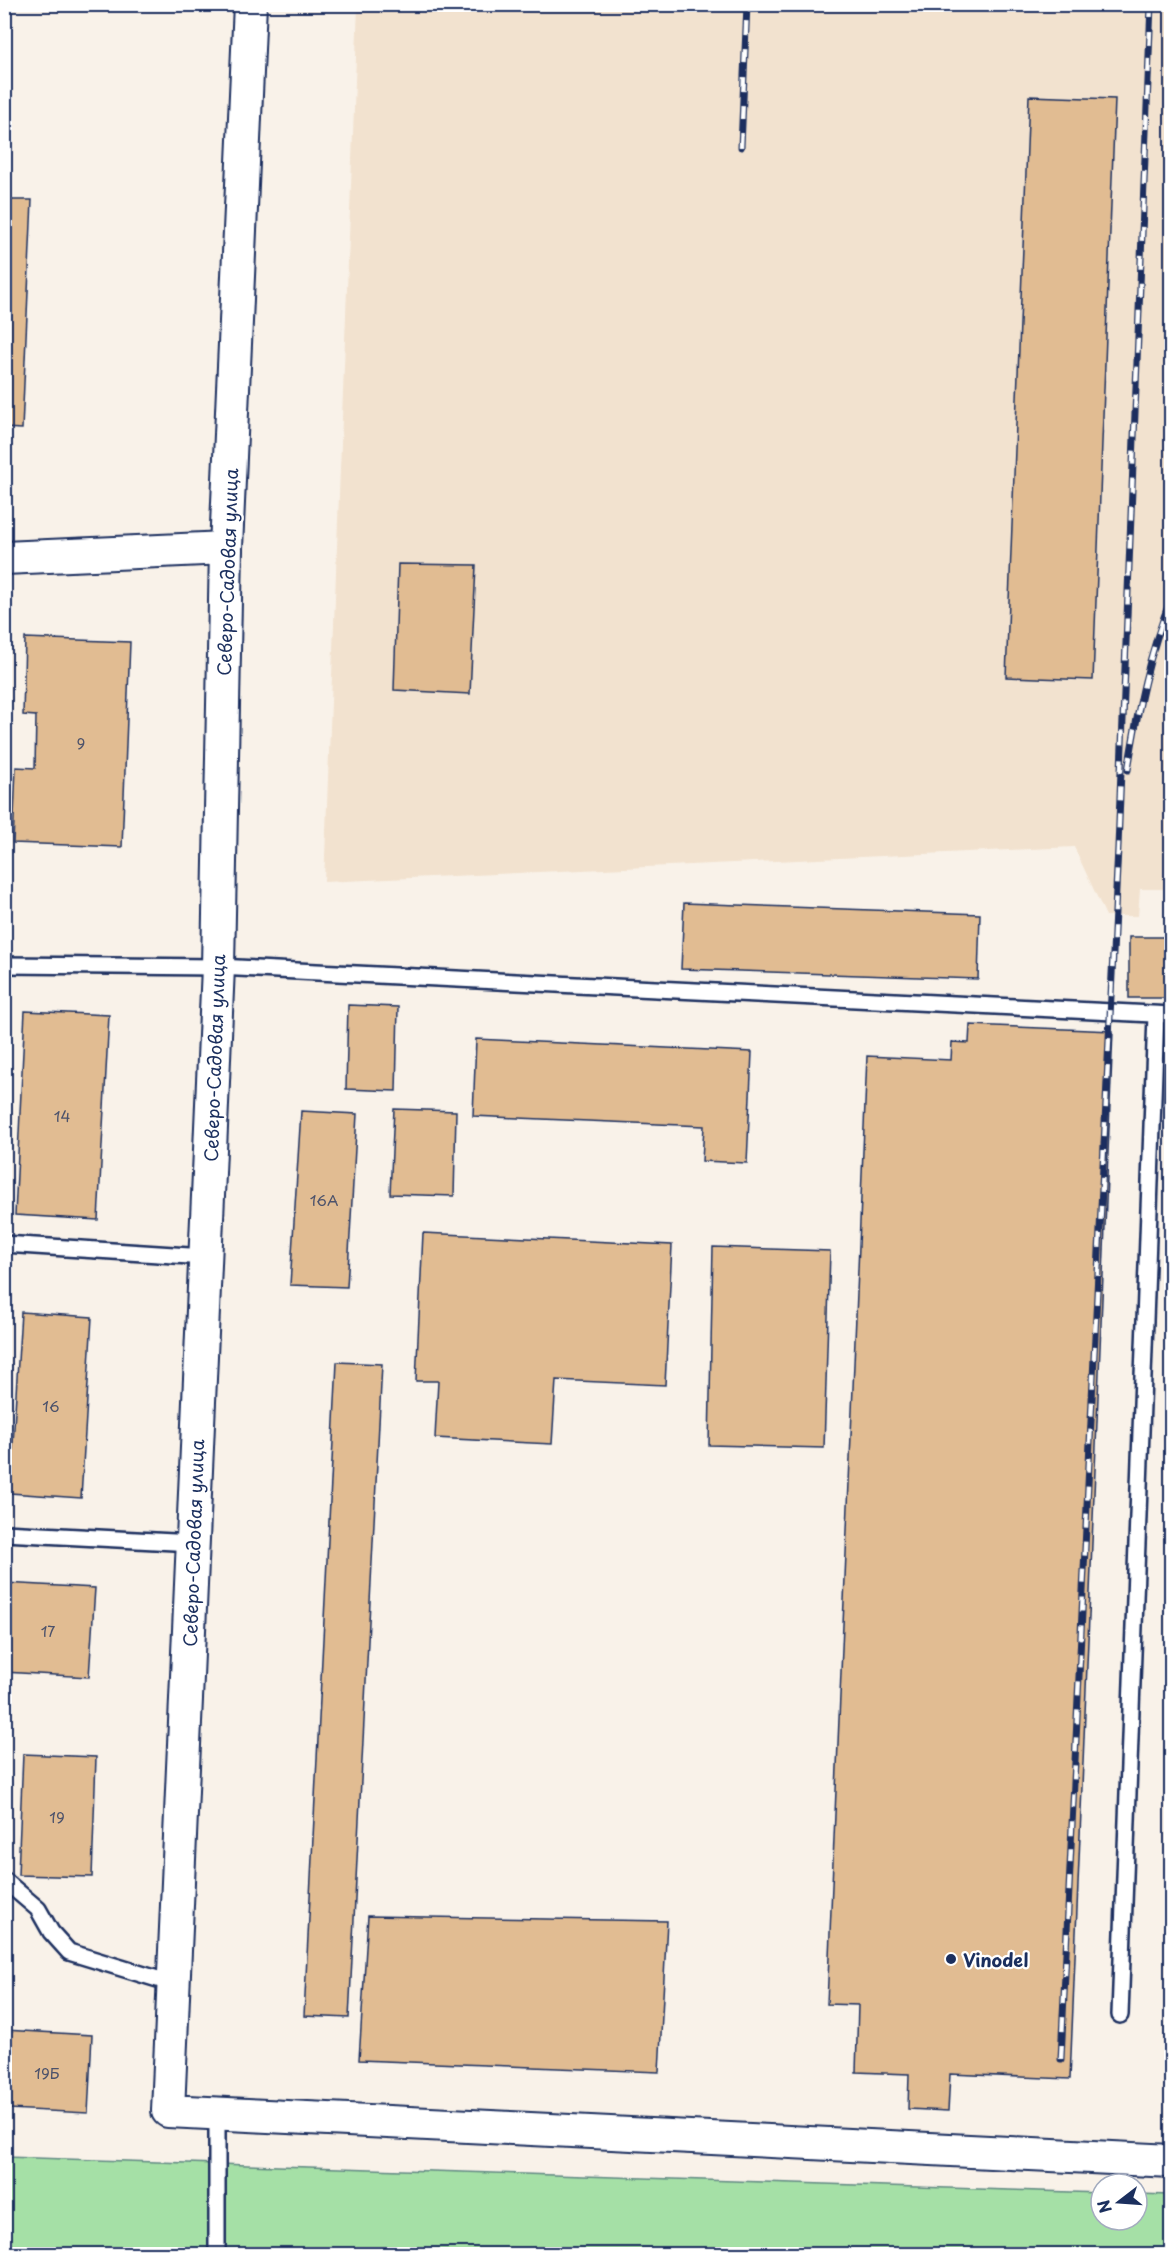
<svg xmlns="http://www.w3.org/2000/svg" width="1176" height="2259" font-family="'Playpen Sans',sans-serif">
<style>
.built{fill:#f2e2cf}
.green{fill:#a5e0a6;stroke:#608882;stroke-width:1.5}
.building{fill:#e1bc92;stroke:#1b2f5e;stroke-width:1.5}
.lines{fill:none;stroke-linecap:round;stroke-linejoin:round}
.service-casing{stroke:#1b2f5e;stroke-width:20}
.minor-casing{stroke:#1b2f5e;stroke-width:36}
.service{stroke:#fff;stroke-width:15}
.minor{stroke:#fff;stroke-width:32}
.rail-casing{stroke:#1b2f5e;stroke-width:7}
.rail{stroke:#fff;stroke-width:4.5;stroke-dasharray:14;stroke-linecap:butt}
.poi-dot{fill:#1b2f5e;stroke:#fff;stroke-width:2}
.labels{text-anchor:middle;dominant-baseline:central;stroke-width:4.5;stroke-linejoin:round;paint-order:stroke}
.number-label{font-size:15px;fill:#4c526b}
.street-label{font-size:18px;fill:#1b2f5e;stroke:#fff}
.poi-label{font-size:18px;font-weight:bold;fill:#1b2f5e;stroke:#fff;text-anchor:start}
</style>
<rect width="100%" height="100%" fill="#f9f2e9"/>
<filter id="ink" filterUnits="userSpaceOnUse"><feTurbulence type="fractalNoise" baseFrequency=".0167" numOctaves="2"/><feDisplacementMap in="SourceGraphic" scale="12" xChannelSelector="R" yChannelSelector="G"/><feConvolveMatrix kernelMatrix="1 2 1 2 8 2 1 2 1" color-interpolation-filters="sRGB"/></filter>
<g filter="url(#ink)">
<path class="built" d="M 358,5 L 1171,5 L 1171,889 L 1140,889 L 1138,916 L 1106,916 L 1074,847 L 324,882 Z"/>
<path class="green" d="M 5,2157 L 1101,2193 L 1101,2220 L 1137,2220 L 1137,2194 L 1171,2195 L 1171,2254 L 5,2254 Z"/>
<g class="building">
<path d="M 1029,96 L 1115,99 L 1093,680 L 1006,677 Z"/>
<path d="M 4,200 L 32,200 L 22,429 L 4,428 Z"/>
<path d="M 398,564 L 476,565 L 470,694 L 394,690 Z"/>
<path d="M 25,638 L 130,642 L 122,847 L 13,843 L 16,767 L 35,768 L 36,716 L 23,715 Z"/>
<path d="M 684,903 L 980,914 L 978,979 L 681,969 Z"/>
<rect x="1129" y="937" width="43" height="61"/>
<path d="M 348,1005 L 398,1007 L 396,1091 L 346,1089 Z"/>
<path d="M 25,1011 L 109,1015 L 98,1220 L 15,1215 Z"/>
<path d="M 970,1025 L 1113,1031 L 1070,2079 L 950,2074 L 948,2111 L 908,2109 L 909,2074 L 856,2072 L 858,2005 L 827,2004 L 867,1056 L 951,1060 L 952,1042 L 969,1043 Z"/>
<path d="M 476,1039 L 752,1052 L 747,1163 L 702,1161 L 704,1126 L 473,1116 Z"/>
<path d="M 394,1109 L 456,1111 L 454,1196 L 390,1194 Z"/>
<path d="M 301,1111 L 357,1114 L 347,1287 L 290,1285 Z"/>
<path d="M 423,1233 L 672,1245 L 665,1385 L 556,1380 L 552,1444 L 435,1438 L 438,1381 L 416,1381 Z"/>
<path d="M 713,1247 L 830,1251 L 824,1448 L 709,1445 Z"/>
<path d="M 21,1312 L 92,1317 L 81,1498 L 10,1493 Z"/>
<path d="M 337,1362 L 382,1364 L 349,2018 L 304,2016 Z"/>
<path d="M 4,1583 L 95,1588 L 89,1677 L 4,1672 Z"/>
<path d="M 23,1754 L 96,1757 L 92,1877 L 18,1875 Z"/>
<path d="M 368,1916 L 667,1921 L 659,2072 L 359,2060 Z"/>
<path d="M 4,2030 L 92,2035 L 88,2113 L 9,2109 L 8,2122 L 4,2121 Z"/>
</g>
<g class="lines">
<defs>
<g id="service">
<path d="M 4,965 L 218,967 L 1172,1015"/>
<path d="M 4,1244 L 205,1257"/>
<path d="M 4,1533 L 193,1543"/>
<path d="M 4,1880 L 38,1909 L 51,1932 L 69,1952 L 174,1984"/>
<path d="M 1120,2015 L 1156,1015"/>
<path d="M 217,2254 L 217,2113"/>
</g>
<g id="minor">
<path d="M 250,4 L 226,548 L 218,967 L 168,2111 L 1172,2161"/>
<path d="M 4,558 L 226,548"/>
</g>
</defs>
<use href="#service" class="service-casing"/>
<use href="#minor" class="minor-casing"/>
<use href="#service" class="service"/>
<use href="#minor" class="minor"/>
<defs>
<g id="rail">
<path d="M 741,147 L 747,4"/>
<path d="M 1128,770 C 1138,708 1148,655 1172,596"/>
<path d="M 1061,2059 L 1118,847 L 1151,4"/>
</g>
</defs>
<use href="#rail" class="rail-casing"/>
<use href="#rail" class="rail"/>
</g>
</g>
<circle class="poi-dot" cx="951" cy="1959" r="6"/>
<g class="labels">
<g class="number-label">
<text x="81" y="742">9</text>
<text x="62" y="1115">14</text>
<text x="324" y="1199">16А</text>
<text x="51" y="1405">16</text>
<text x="48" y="1630">17</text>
<text x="57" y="1816">19</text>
<text x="47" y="2072">19Б</text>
</g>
<g class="street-label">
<text transform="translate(227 572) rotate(-88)">Северо-Садовая улица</text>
<text transform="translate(214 1058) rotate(-88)">Северо-Садовая улица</text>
<text transform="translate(193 1543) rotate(-88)">Северо-Садовая улица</text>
</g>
<g class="poi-label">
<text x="963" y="1959">Vinodel</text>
</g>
</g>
<rect width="1176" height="2259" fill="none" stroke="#fff" stroke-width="24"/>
<rect x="12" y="12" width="1152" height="2235" fill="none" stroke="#1b2f5e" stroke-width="2" filter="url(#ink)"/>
<g transform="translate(1119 2202) rotate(253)"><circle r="28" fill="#ffffff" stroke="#a4acbf" stroke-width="1.5"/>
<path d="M0-4.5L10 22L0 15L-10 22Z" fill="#1b2f5e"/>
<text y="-9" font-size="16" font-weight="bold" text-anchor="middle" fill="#1b2f5e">N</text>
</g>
</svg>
